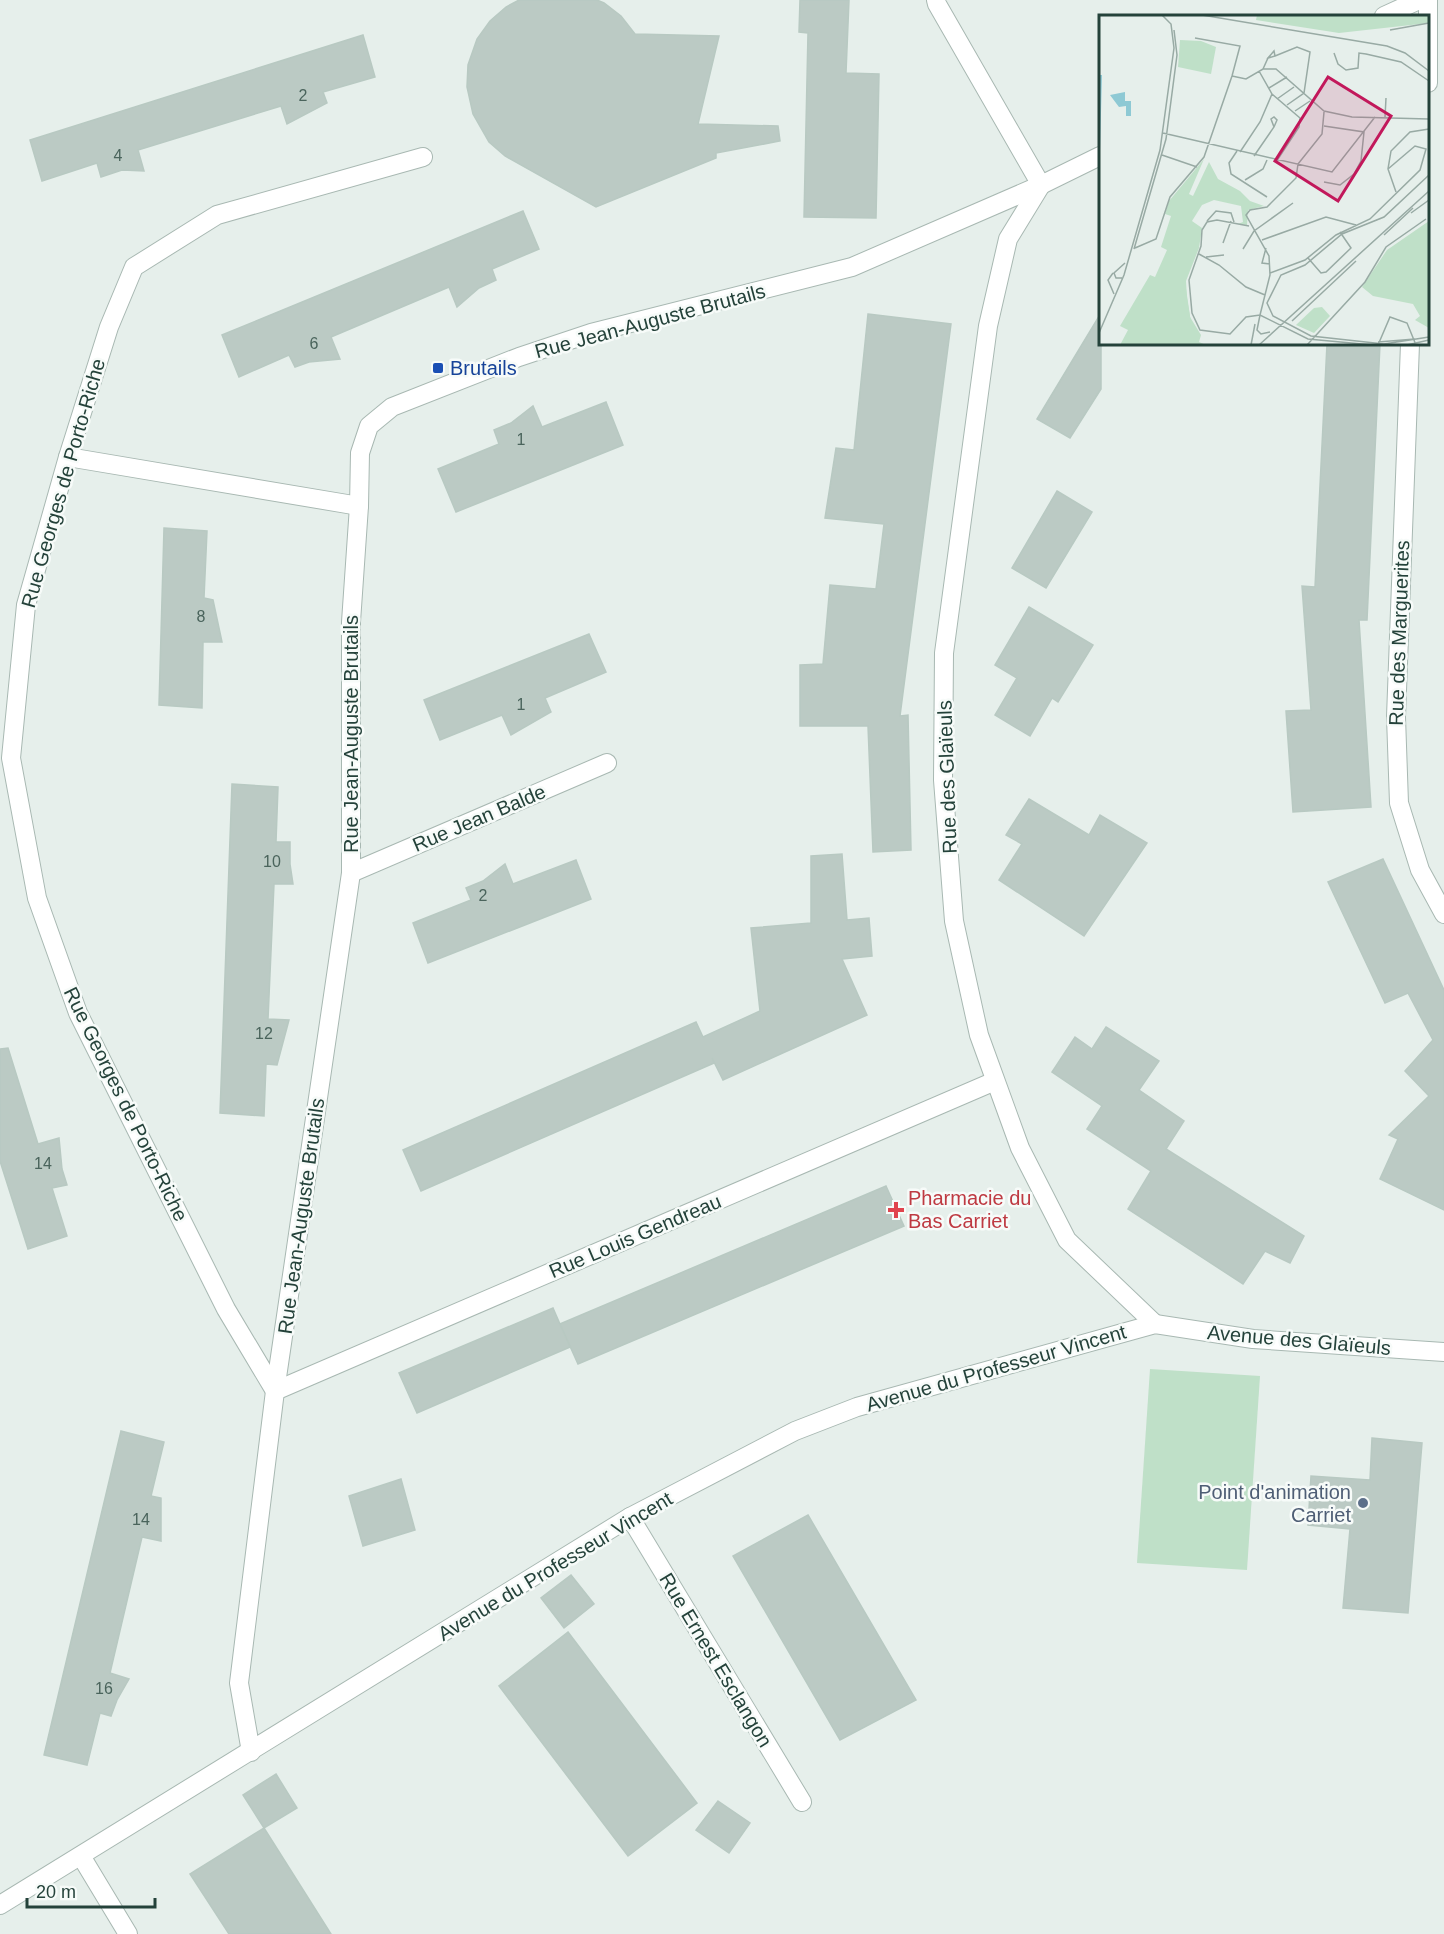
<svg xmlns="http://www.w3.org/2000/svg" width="1444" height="1934" font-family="Helvetica,sans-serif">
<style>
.pitch{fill:#bfe0c8}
.building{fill:#bbcac4;stroke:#b8c9c2;stroke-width:1.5}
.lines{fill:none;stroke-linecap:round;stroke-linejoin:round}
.street-casing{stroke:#a8b8b2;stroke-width:20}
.street{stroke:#fff;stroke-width:18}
.transit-dot{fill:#1a4fb4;stroke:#f7fbf9;stroke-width:2}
.health-dot{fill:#e0444e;stroke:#f7fbf9;stroke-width:2}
.service-dot{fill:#5c6f8a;stroke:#f7fbf9;stroke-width:2}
.labels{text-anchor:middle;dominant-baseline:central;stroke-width:5;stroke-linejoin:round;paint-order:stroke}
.number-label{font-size:16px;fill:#4a645c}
.street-label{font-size:20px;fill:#24423a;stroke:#f7fbf9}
.transit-label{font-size:20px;fill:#164399;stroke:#f7fbf9;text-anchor:start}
.health-label{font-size:20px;fill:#be3a42;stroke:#f7fbf9;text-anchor:start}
.service-label{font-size:20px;fill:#4e5e75;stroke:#f7fbf9;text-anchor:end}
.inset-road{fill:none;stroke:#98aaa4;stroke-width:1.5}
.view{fill:#c2185b;fill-opacity:0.15;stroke:#c2185b;stroke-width:3}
.inset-edge{fill:none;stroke:#24423a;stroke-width:3}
</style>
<rect width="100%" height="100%" fill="#e6efeb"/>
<path class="pitch" d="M 1150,1369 L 1260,1376 L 1247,1570 L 1137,1563 Z"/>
<g class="building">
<path d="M 519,0 L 597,0 L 604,3 L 621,16 L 635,34 L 719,36 L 698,124 L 778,126 L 780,141 L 716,153 L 716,158 L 596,207 L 505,156 L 489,142 L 473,114 L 467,87 L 468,65 L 477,39 L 490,21 L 506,7 Z"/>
<path d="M 800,0 L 849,0 L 846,73 L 879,74 L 876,218 L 804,217 L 808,33 L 799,32 Z"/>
<path d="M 363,35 L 375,77 L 323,92 L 327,103 L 287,124 L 281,106 L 138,150 L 144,171 L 122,170 L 101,177 L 97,163 L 42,181 L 30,140 Z"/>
<path d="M 523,211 L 539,249 L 492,269 L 496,280 L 479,288 L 457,307 L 449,287 L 331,337 L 340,359 L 309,362 L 295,367 L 289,355 L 239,377 L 222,335 Z"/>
<path d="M 1101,313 L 1101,389 L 1070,438 L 1037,419 Z"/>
<path d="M 868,314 L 951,324 L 900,716 L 908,715 L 911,850 L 873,852 L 868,726 L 800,726 L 800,665 L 823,664 L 830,585 L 876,589 L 884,524 L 825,518 L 836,448 L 854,450 Z"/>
<path d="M 1327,344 L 1380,344 L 1367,620 L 1359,620 L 1371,807 L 1293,812 L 1286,711 L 1311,710 L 1302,586 L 1315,587 Z"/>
<path d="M 606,402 L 623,445 L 456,512 L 438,469 L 499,444 L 494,430 L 511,423 L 533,406 L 542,427 Z"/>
<path d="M 1057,491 L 1092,512 L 1046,588 L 1012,568 Z"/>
<path d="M 164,528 L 207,531 L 204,598 L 213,600 L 222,642 L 203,642 L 202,708 L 159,705 Z"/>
<path d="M 1029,607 L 1093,645 L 1058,702 L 1052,698 L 1030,736 L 995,715 L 1017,678 L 995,665 Z"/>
<path d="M 589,634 L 606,672 L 545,698 L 551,712 L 511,735 L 502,715 L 440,740 L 424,700 Z"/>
<path d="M 232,784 L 278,787 L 276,842 L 290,842 L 290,864 L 293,884 L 274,884 L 268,1019 L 289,1020 L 277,1065 L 266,1064 L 264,1116 L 220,1113 Z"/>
<path d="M 1029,799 L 1089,835 L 1100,815 L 1147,843 L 1084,936 L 999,880 L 1022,844 L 1006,835 Z"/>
<path d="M 842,854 L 847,920 L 869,918 L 872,956 L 842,959 L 867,1015 L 723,1080 L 712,1058 L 714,1063 L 421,1191 L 403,1150 L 696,1022 L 703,1037 L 760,1011 L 751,928 L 811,923 L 811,856 Z"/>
<path d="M 1383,859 L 1444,990 L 1444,1210 L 1380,1179 L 1398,1139 L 1389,1135 L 1429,1096 L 1405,1071 L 1433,1040 L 1408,993 L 1385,1003 L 1328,882 Z"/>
<path d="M 576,860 L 591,899 L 428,963 L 413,923 L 471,900 L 466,888 L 483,881 L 505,864 L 513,884 Z"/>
<path d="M 1106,1027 L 1159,1061 L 1139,1090 L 1184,1121 L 1166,1149 L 1304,1236 L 1290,1263 L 1265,1251 L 1243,1284 L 1128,1209 L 1151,1171 L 1087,1129 L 1102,1106 L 1052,1072 L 1075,1037 L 1092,1049 Z"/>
<path d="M 8,1048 L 38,1144 L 59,1138 L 62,1169 L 67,1185 L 52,1188 L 67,1236 L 28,1249 L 0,1161 L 0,1049 Z"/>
<path d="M 886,1186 L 904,1226 L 578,1364 L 560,1324 Z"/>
<path d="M 553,1308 L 570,1347 L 417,1413 L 399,1373 Z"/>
<path d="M 121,1431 L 164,1442 L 151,1496 L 161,1498 L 161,1541 L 142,1537 L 110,1673 L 129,1679 L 117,1700 L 111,1716 L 100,1713 L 87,1765 L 44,1755 Z"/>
<path d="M 1372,1438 L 1422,1443 L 1408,1613 L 1343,1608 L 1350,1529 L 1308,1525 L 1311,1476 L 1370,1480 Z"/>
<path d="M 401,1479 L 415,1530 L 363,1546 L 349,1496 Z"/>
<path d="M 808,1515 L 916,1700 L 840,1740 L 733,1556 Z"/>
<path d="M 571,1575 L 594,1604 L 564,1628 L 541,1598 Z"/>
<path d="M 568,1632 L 697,1803 L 628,1856 L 499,1686 Z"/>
<path d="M 276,1774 L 297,1808 L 264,1828 L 243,1795 Z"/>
<path d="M 718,1801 L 750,1823 L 729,1853 L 696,1830 Z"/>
<path d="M 264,1828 L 331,1934 L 229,1934 L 190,1874 Z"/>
</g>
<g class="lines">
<defs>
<g id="street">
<path d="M 936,0 L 937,4 L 1041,185"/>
<path d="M 1384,16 L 1419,0"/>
<path d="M 1428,83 L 1428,0"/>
<path d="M 423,157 L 217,215 L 134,267 L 109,327 L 68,457 L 26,605 L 11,758 L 37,898 L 78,1013 L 226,1309 L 275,1391 L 995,1081"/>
<path d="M 1041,185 L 1008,239 L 988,326 L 944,653 L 943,780 L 954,921 L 979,1035 L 1020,1148 L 1067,1240 L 1155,1324"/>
<path d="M 1410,344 L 1396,717 L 1399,803 L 1420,870 L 1444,914"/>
<path d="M 68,457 L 359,506"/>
<path d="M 351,873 L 607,763"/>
<path d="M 630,1517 L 802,1802"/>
<path d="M 251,1752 L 239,1683 L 275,1391 L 351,873 L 351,622 L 359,506 L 360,453 L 369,426 L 392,407 L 519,357 L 591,333 L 852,267 L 1041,185 L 1100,156"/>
<path d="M 81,1856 L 128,1934"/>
<path d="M 0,1905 L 630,1517 L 795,1431 L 857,1407 L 1155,1324 L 1253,1339 L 1444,1352"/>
</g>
</defs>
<use href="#street" class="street-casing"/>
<use href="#street" class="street"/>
</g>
<rect class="transit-dot" x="432" y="362" width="12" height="12" rx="3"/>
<path class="health-dot" d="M893 1201h6v6h6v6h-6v6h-6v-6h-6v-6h6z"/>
<circle class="service-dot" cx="1363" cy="1503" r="6"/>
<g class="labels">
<g class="number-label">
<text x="303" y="95">2</text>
<text x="118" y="155">4</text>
<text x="314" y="343">6</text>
<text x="521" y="439">1</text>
<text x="201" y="616">8</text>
<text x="521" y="704">1</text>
<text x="272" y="861">10</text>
<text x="483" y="895">2</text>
<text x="264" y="1033">12</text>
<text x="43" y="1163">14</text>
<text x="141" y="1519">14</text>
<text x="104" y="1688">16</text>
</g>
<g class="street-label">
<text transform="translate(650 321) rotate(-15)">Rue Jean-Auguste Brutails</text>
<text transform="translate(63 483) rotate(-74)">Rue Georges de Porto-Riche</text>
<text transform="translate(1399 633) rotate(-88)">Rue des Marguerites</text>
<text transform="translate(351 734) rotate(-90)">Rue Jean-Auguste Brutails</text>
<text transform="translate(947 777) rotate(-92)">Rue des Glaïeuls</text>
<text transform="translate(479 818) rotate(-23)">Rue Jean Balde</text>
<text transform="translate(126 1104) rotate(64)">Rue Georges de Porto-Riche</text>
<text transform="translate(301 1216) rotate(-82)">Rue Jean-Auguste Brutails</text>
<text transform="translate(635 1236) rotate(-23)">Rue Louis Gendreau</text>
<text transform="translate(1299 1340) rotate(5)">Avenue des Glaïeuls</text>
<text transform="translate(996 1368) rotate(-16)">Avenue du Professeur Vincent</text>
<text transform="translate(555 1566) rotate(-31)">Avenue du Professeur Vincent</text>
<text transform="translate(716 1660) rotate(59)">Rue Ernest Esclangon</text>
</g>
<g class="transit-label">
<text x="450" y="368">Brutails</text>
</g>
<g class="health-label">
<text x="908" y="1198">Pharmacie du<tspan x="908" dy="23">Bas Carriet</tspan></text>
</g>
<g class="service-label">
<text x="1351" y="1492">Point d'animation<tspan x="1351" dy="23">Carriet</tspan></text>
</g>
</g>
<g transform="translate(1099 15)">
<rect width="330" height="330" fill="#e6efeb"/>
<path d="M 81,25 L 102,26 L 117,32 L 112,59 L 79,52 Z" fill="#bfe0c8"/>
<path d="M 330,206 L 330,313 L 316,305 L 321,301 L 314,289 L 274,281 L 263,272 L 288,235 Z" fill="#bfe0c8"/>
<path d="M 158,0 L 330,0 L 330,8 L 240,18 L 157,5 ZM 105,144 L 90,179 L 94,181 L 110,147 L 119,164 L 141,176 L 151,186 L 165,191 L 149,195 L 148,210 L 139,209 L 144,207 L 142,191 L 115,185 L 103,190 L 93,206 L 103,213 L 100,233 L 87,266 L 88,283 L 91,302 L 102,320 L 100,327 L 107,330 L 21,330 L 29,315 L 21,311 L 51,260 L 56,262 L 68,235 L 62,232 L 72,201 L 66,199 L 70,186 Z" fill="#bfe0c8"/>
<path d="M 223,292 L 231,301 L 215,318 L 197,310 L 215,293 Z" fill="#bfe0c8"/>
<path d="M 87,274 L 93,314 L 75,315 L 71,293 L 74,293 L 74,280 Z" fill="#bfe0c8"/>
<path d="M 0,60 L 3,60 L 0,172 ZM 26,77 L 26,86 L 32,86 L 32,101 L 27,101 L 27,91 L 20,92 L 11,80 Z" fill="#8ec9d4"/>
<path class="inset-road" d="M 103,0 L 288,31 L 306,38 L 330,56M 291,15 L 330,8M 235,38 L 239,49 L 247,55 L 259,53 L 260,38 L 267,39 L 302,47 L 330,66M 176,41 L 198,32 L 211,37 L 205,78 L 188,90M 164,54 L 169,43 L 176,41 L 175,36 L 168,44M 160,56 L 173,79 L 201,103 L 200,112 L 177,147M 133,61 L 147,64 L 164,54 L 177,54 L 225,96 L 253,102 L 330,104M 170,73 L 188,62M 178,84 L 195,72M 196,96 L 211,86M 286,102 L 287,83M 64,118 L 233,157 L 276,102M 138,136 L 130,148 L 132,159 L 168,182M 141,137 L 161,107 L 173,79M 63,140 L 98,152M 155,141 L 175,112 L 178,105 L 175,102 L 172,104 L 175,112M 199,149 L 223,119 L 225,97M 330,160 L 285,202 L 243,219 L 206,250 L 182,260 L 168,288 L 174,301 L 212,321 L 285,329 L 330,322M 146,165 L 164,154 L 168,145M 225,167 L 241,170 L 255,159 L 262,146 L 265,117 L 225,111M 297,177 L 289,154 L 292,136 L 311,117 L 330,114M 312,198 L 330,185M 108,206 L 117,196 L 132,198 L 135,207M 150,211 L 118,205 L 108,207 L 103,215 L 102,231 L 90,265 L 93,298 L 101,315 L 131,319 L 147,302 L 161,300 L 209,324 L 274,330M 285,220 L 314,193M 163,225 L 227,202 L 257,210M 124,228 L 132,206M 36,233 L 57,224 L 71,182 L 105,142 L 133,61 L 141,31 L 96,23M 167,233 L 163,248 L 171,249M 35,234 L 67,124 L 78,40 L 75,15M 144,234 L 155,216 L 194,188M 100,239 L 120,250 L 147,272 L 166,280M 107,242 L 125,240M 209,243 L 222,258 L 227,257 L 252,233 L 241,217M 14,258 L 9,265 L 15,279M 171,258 L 206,245 L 237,220 L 271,204 L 321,155 L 327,134 L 316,131 L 289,154M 23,263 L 17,263 L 15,258 L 26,248M 161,300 L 171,260 L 170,241 L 147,200 L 151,195 L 168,192 L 197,163 L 199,149M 161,300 L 158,315 L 162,319 L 171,317M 193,306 L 257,246M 0,318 L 25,260 L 61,135 L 75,33 L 72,9 L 63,0M 279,327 L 316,324M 152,330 L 156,309M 160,330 L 330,176M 208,330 L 266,267 L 287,232 L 327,204M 279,330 L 291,302 L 308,308 L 317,330M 308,330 L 330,325"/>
<path class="view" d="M 229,62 L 292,101 L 239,186 L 176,146 Z"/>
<rect width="330" height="330" class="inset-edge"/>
</g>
<path d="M27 1898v9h128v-9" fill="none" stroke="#24423a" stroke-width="3"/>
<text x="36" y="1898" font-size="18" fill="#24423a" stroke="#f7fbf9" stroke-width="4.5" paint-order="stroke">20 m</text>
</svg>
